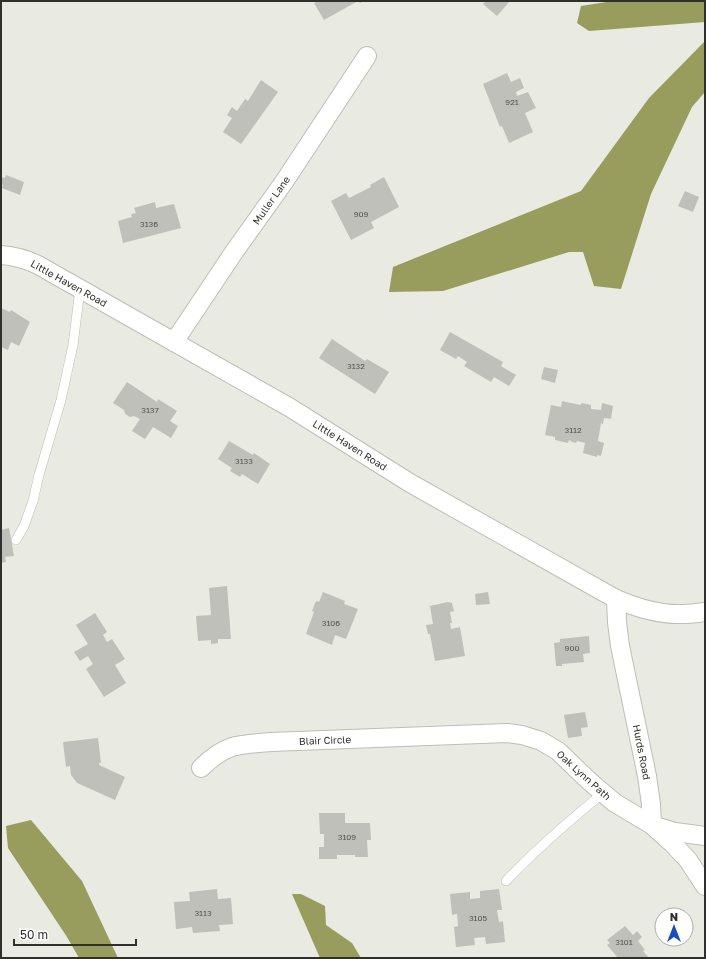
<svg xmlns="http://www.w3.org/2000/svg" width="706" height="959" font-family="'Golos Text',sans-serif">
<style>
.water{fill:#989d5e}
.building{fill:#bfc0b9}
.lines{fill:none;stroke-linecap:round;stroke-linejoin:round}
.service-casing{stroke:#bdbeb7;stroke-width:10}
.minor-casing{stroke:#bdbeb7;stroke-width:20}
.service{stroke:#fff;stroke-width:9}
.minor{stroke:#fff;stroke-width:18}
.labels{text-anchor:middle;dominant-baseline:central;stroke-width:3.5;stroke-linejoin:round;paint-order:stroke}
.number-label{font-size:8px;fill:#53534f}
.street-label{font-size:10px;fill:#2f2f2c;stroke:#fffffe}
</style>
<rect width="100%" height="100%" fill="#e9eae2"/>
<g class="water">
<path d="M 613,1 L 705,1 L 705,22 L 589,31 L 577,23 L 581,6 Z"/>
<path d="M 705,41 L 705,92 L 692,107 L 651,194 L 621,289 L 594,286 L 583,252 L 569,252 L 443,291 L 389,292 L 393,267 L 581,191 L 649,98 Z"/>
<path d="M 31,820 L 82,881 L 118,958 L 79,958 L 67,937 L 8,848 L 6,826 Z"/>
<path d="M 292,894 L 301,894 L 325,906 L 326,925 L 352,943 L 361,958 L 320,958 Z"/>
</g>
<g class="building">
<path d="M 318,1 L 364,1 L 360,3 L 358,1 L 324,20 L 314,3 Z"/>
<path d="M 486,1 L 510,1 L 497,16 L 483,4 Z"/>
<path d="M 507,73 L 511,82 L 520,78 L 524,88 L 516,92 L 517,96 L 528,92 L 536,108 L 525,113 L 533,132 L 509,143 L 502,126 L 500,127 L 483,84 Z"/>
<path d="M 261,80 L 278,92 L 241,144 L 223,132 L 232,118 L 227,115 L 232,107 L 237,111 L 245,99 L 248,101 Z"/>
<path d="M 6,175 L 24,182 L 20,195 L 2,188 L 3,185 L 1,184 L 1,177 L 5,178 Z"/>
<path d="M 384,177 L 399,207 L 371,222 L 374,228 L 351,240 L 331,201 L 346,193 L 349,198 L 371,187 L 370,185 Z"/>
<path d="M 685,191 L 699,197 L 693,212 L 678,206 Z"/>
<path d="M 155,202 L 156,208 L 174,204 L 181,228 L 123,243 L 118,221 L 132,217 L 131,214 L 136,213 L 134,208 Z"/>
<path d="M 1,308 L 10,312 L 11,310 L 30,322 L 19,346 L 11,342 L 8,350 L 1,347 Z"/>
<path d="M 450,332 L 503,362 L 501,366 L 516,375 L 509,386 L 494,377 L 491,382 L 464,366 L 467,362 L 458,356 L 456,359 L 440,350 Z"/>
<path d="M 332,339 L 365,361 L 367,359 L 389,372 L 375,394 L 319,358 Z"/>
<path d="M 544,367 L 558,370 L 555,383 L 541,379 Z"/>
<path d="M 127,382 L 157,402 L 158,399 L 177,411 L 170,421 L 178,426 L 171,438 L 153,427 L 145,439 L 132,431 L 140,419 L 134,416 L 130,417 L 125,414 L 124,410 L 113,403 Z"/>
<path d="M 562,401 L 580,405 L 582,403 L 591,405 L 591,409 L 601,410 L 602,403 L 613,406 L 611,419 L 604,418 L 603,424 L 601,423 L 598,441 L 604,443 L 601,456 L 597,455 L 597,457 L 583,453 L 585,443 L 577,441 L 576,443 L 572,442 L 569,440 L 568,443 L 555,440 L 555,437 L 545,435 L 551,405 L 561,407 Z"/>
<path d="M 229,441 L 253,455 L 254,453 L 270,464 L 258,484 L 242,474 L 240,477 L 230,471 L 232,468 L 218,459 Z"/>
<path d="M 9,528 L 14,556 L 5,557 L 6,562 L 1,563 L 1,530 Z"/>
<path d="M 227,586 L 231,639 L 218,639 L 218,643 L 211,644 L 211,640 L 198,641 L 196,616 L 211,615 L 209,588 Z"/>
<path d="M 323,592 L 345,601 L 344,604 L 358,609 L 346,639 L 335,635 L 332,645 L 306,634 L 314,612 L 312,611 L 316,601 L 319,602 Z"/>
<path d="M 488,592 L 490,604 L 476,605 L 475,594 Z"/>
<path d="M 448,602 L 452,603 L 454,611 L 450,612 L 452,623 L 450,623 L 451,629 L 460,627 L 465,656 L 435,661 L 430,634 L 428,634 L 426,625 L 433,624 L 430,606 Z"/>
<path d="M 95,613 L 107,632 L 103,635 L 107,642 L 112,639 L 125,659 L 115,665 L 126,683 L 104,697 L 86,669 L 93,664 L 88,656 L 80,661 L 74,652 L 88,644 L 76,625 Z"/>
<path d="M 589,636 L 590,653 L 583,654 L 584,662 L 562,664 L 562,666 L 556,666 L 554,643 L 560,642 L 560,639 Z"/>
<path d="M 585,712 L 588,727 L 581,728 L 582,736 L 568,738 L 564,715 Z"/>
<path d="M 98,738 L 101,763 L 99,763 L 99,765 L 125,777 L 115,800 L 77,783 L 71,775 L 70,766 L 66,767 L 63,742 Z"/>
<path d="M 319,813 L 345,813 L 345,823 L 370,823 L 371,840 L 367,840 L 368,857 L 355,857 L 355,855 L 337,855 L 337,859 L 319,859 L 319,847 L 324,847 L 324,834 L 320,834 Z"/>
<path d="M 217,889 L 218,899 L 231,898 L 233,924 L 219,925 L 220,931 L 193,933 L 192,927 L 176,929 L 174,902 L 190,901 L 189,892 Z"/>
<path d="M 499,889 L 502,910 L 497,910 L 499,922 L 503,921 L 505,942 L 486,944 L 485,937 L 474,938 L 475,945 L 456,947 L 454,927 L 458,926 L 457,914 L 452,915 L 450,894 L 470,892 L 470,899 L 480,898 L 480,891 Z"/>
<path d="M 625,926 L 633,935 L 637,931 L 642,937 L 638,941 L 645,950 L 643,951 L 649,958 L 618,958 L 607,945 L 610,943 L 607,940 Z"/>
</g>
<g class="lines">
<defs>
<g id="service">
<path d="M 16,540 L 24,526 L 33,501 L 39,475 L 61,400 L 73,345 L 80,289"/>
<path d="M 506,881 C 536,849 569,821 603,793"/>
</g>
<g id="minor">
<path d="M 1,255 C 14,256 26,259 38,265 L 174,342 L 289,407 L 410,483 L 616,599 C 637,608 660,615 683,614 C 690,614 698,613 705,612"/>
<path d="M 174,342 L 234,252 L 284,182 L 367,56"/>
<path d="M 616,599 L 617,622 L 620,646 L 647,776 L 651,804 L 652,825 L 673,844 L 688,860 L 705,886"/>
<path d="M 201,768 C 210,759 220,751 232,747 C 242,744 260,743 271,742 L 507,733 L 522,735 L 541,741 L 558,751 L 587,779 L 603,793 L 615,803 L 652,825 L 675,832 L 705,836"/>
</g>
</defs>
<use href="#service" class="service-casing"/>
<use href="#minor" class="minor-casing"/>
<use href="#service" class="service"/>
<use href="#minor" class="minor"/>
</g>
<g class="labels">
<g class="number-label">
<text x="512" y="102">921</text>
<text x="361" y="214">909</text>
<text x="149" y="224">3136</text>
<text x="356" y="366">3132</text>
<text x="150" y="410">3137</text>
<text x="573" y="430">3112</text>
<text x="244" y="461">3133</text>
<text x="331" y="623">3106</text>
<text x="572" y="648">900</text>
<text x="347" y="837">3109</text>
<text x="203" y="913">3113</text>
<text x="478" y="918">3105</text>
<text x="624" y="942">3101</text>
</g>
<g class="street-label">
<text transform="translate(271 200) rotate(-55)">Muller Lane</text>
<text transform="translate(69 283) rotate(29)">Little Haven Road</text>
<text transform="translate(350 445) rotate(32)">Little Haven Road</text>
<text transform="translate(325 740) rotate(-2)">Blair Circle</text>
<text transform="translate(642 752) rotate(79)">Hurds Road</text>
<text transform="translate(584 775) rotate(42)">Oak Lynn Path</text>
</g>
</g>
<rect width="706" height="959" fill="none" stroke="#2f2f2c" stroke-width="4"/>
<g transform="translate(674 927)"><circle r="19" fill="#fffffe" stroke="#acacaa"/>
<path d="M0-3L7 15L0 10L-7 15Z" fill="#194db9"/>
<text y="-6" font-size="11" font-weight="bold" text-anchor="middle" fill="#2f2f2c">N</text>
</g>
<path d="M14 939v6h122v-6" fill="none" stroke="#2f2f2c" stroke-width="2"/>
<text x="20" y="939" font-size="12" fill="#2f2f2c" stroke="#fffffe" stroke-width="3" paint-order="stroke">50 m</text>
</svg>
